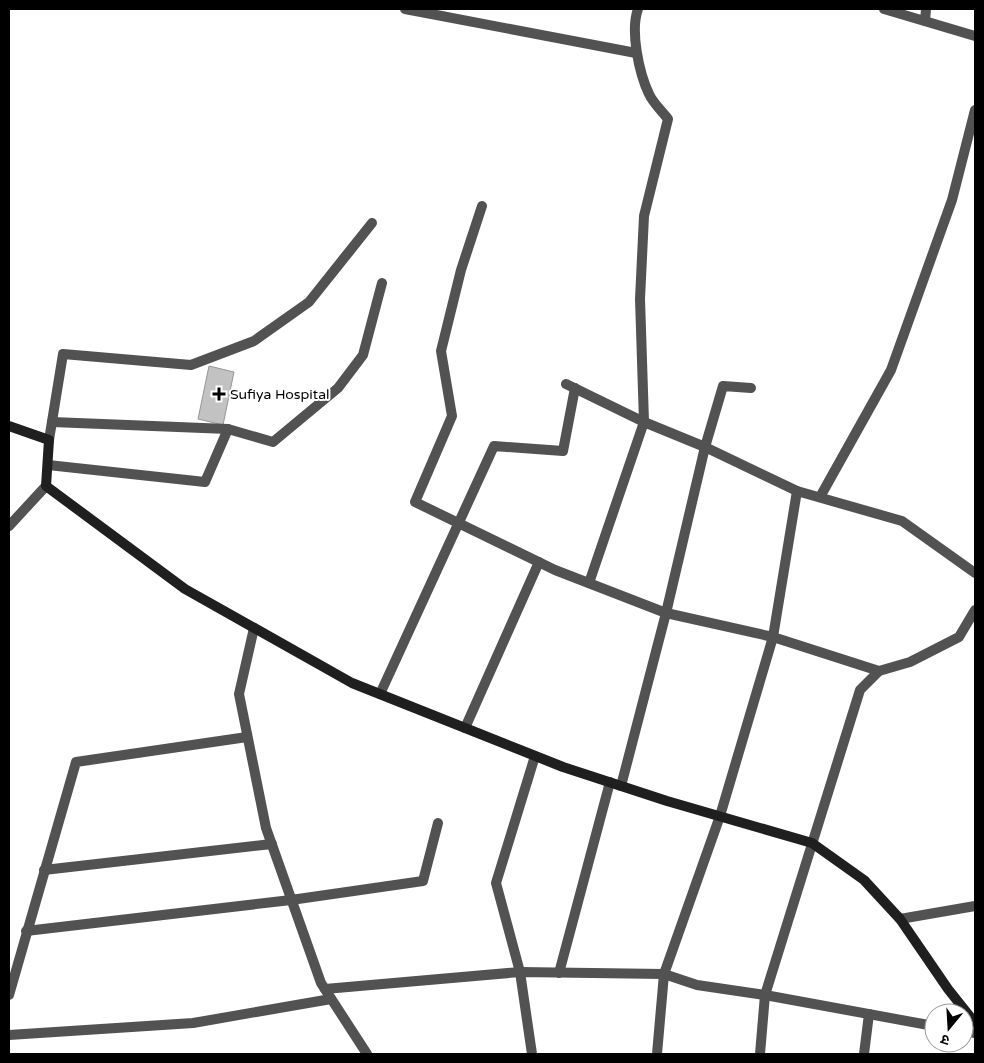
<svg xmlns="http://www.w3.org/2000/svg" width="984" height="1063" font-family="'Varela Round','Noto Sans Devanagari',sans-serif">
<style>
.building{fill:#c2c2c2;stroke:#969696}
.lines{fill:none;stroke-linecap:round;stroke-linejoin:round}
.street{stroke:#525252;stroke-width:10}
.secondary{stroke:#1f1f1f;stroke-width:10}
.poi-dot{fill:#000;stroke:#fff;stroke-width:2}
.labels{text-anchor:middle;dominant-baseline:central;stroke-width:4;stroke-linejoin:round;paint-order:stroke}
.poi-label{font-size:14px;fill:#000;stroke:#fff;text-anchor:start}
</style>
<rect width="100%" height="100%" fill="#fff"/>
<path class="building" d="M 209,366 L 234,372 L 223,425 L 198,419 Z"/>
<g class="lines">
<g class="street">
<path d="M 405,9 L 636,53"/>
<path d="M 884,9 L 975,36"/>
<path d="M 925,21 L 926,9"/>
<path d="M 482,206 L 461,270 L 441,351 L 452,416 L 415,502 L 555,570 L 666,613 L 773,637 L 879,671"/>
<path d="M 566,384 L 644,422 L 705,447 L 797,491 L 902,521 L 975,573"/>
<path d="M 52,422 L 228,429"/>
<path d="M 49,440 L 63,354 L 191,365 L 254,341 L 309,302 L 372,223"/>
<path d="M 48,465 L 205,482 L 228,429 L 273,442 L 338,388 L 363,355 L 382,283"/>
<path d="M 820,497 L 891,370 L 952,200 L 975,110"/>
<path d="M 9,526 L 46,486"/>
<path d="M 589,583 L 644,422 L 640,299 L 644,216 L 668,119 C 662,111 653,103 649,94 C 639,73 630,31 638,9"/>
<path d="M 254,628 L 239,694 L 266,828 L 321,983 L 367,1054"/>
<path d="M 380,694 L 494,446 L 563,451 L 575,388"/>
<path d="M 465,728 L 539,562"/>
<path d="M 621,786 L 666,613 L 705,447 L 723,386 L 751,388"/>
<path d="M 44,870 L 272,844"/>
<path d="M 900,919 L 975,906"/>
<path d="M 26,931 L 291,900 L 423,881 L 438,823"/>
<path d="M 559,973 L 610,782"/>
<path d="M 325,989 L 520,972 L 664,974 L 697,985 L 765,995 L 934,1026"/>
<path d="M 9,995 L 76,762 L 247,737"/>
<path d="M 964,1031 L 975,1033"/>
<path d="M 9,1035 L 193,1023 L 331,999"/>
<path d="M 532,1054 L 520,972 L 496,883 L 535,756"/>
<path d="M 657,1054 L 664,974 L 720,816 L 773,637 L 797,491"/>
<path d="M 760,1054 L 765,995 L 860,690 L 879,671 L 910,662 L 959,637 L 975,610"/>
<path d="M 864,1054 L 869,1014"/>
</g>
<path class="secondary" d="M 9,426 L 49,440 L 46,486 L 185,589 L 352,683 L 563,767 L 667,801 L 812,843 L 864,880 L 900,919 L 948,989 L 975,1023"/>
</g>
<path class="poi-dot" d="M216.5 386.5h5v5h5v5h-5v5h-5v-5h-5v-5h5z"/>
<g class="labels">
<g class="poi-label">
<text x="230" y="394">Sufiya Hospital</text>
</g>
</g>
<rect width="984" height="1063" fill="none" stroke="#000000" stroke-width="20"/>
<g transform="translate(949 1028) rotate(198)"><circle r="24" fill="#ffffff" stroke="#999999"/>
<path d="M0-4L9 19L0 12L-9 19Z" fill="#000000"/>
<text y="-8" font-size="14" font-weight="bold" text-anchor="middle" fill="#000000">उ</text>
</g>
</svg>
